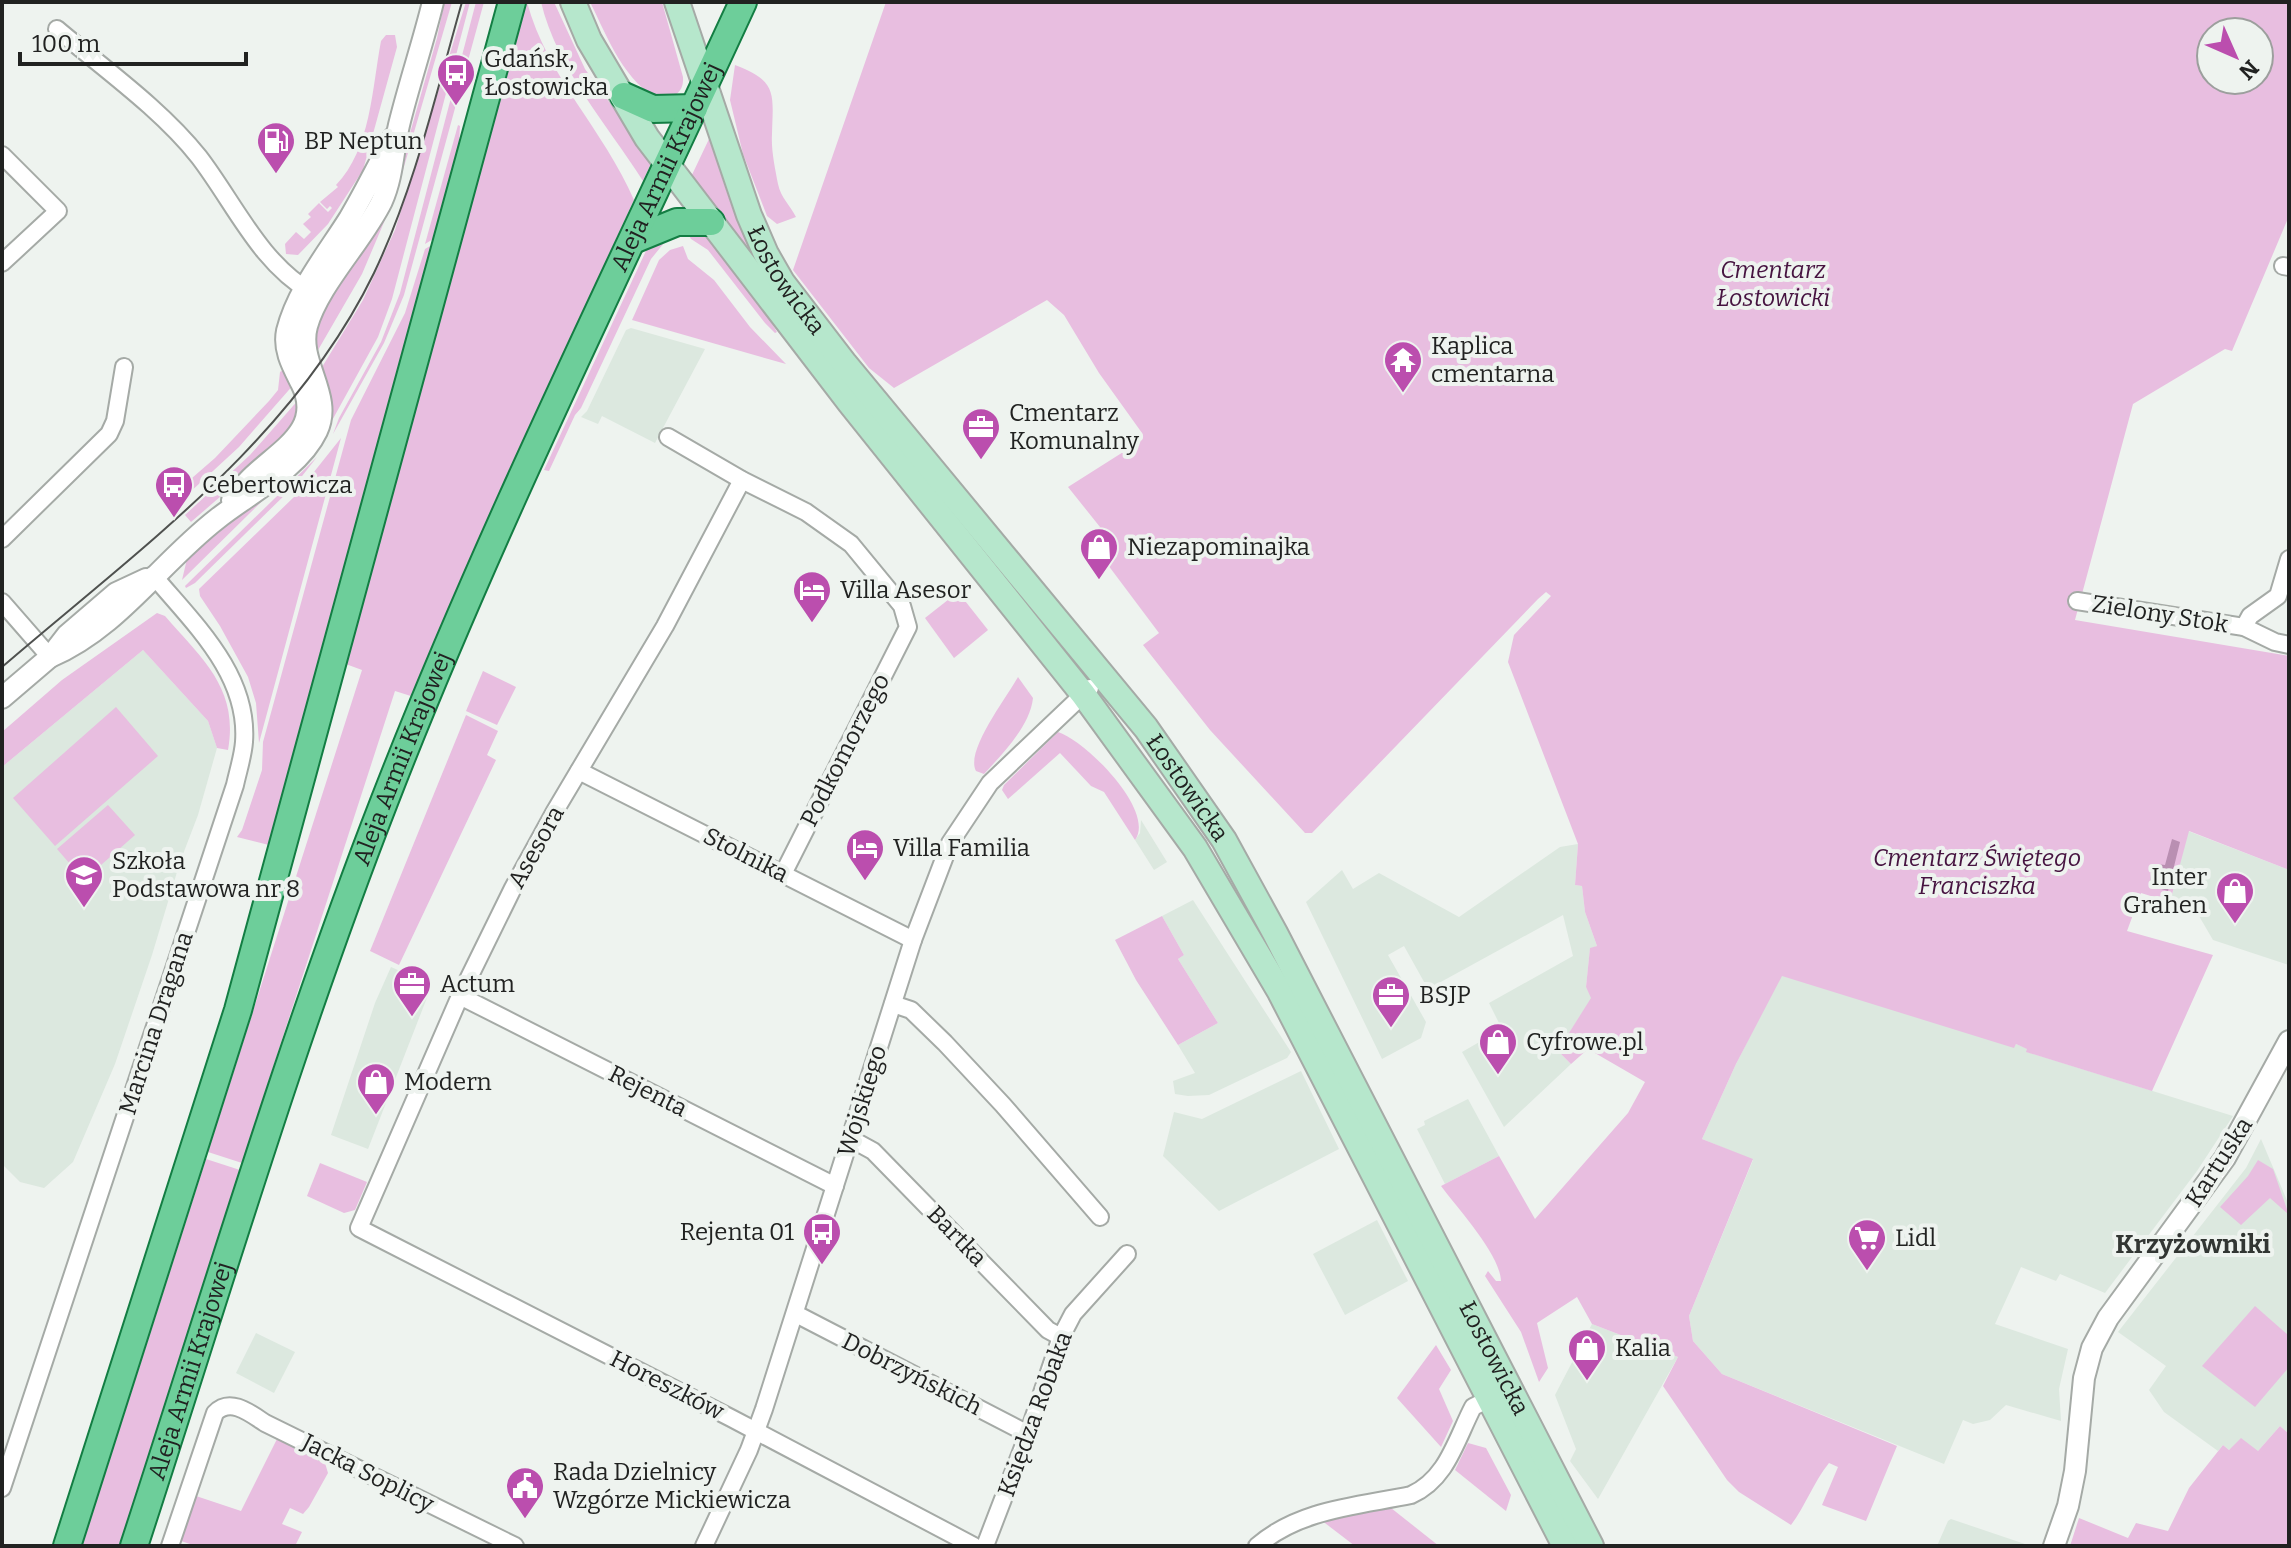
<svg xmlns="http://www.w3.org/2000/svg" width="2291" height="1548" font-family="Bitter,serif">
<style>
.built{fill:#dce8df}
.green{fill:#e8bee0;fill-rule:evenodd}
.water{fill:#b98fb2}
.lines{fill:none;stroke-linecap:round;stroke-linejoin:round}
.minor-casing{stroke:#a5aaa6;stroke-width:20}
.tertiary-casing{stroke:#a5aaa6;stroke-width:24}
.secondary-casing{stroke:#a5aaa6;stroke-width:28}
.primary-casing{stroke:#137d43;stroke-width:30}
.minor{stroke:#fff;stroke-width:16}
.tertiary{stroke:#fff;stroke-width:20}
.secondary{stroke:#b6e7cc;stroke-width:24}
.primary{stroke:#6dce9a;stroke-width:26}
.tram{stroke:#4f514f;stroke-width:2}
.labels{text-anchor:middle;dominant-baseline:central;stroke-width:8;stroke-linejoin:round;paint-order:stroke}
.poi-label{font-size:24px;fill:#212221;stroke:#eef3ef;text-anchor:start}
.street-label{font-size:24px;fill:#212221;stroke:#eef3ef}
.park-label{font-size:24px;font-style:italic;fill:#461340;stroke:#eef3ef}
.neighbourhood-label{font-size:26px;font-weight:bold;fill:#323633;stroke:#eef3ef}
</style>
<rect width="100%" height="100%" fill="#eef3ef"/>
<g class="built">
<path d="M 631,328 L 705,349 L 655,443 L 602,416 L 598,424 L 581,417 L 587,411 L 626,330 Z"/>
<path d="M 143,650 L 208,721 L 217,748 L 198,815 L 180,862 L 152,955 L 115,1064 L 73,1162 L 44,1188 L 20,1182 L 2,1164 L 2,767 Z"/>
<path d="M 1141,820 L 1167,862 L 1154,870 L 1135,840 L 1140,833 Z"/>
<path d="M 2188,831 L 2289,870 L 2289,965 L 2213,940 L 2199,916 L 2169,907 Z"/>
<path d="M 1578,844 L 1575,885 L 1582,886 L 1585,912 L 1597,946 L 1590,949 L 1586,987 L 1592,998 L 1562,1044 L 1561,1054 L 1571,1064 L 1504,1127 L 1462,1052 L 1502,1029 L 1489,1003 L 1573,956 L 1563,915 L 1428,989 L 1404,946 L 1388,955 L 1426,1022 L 1421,1038 L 1382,1059 L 1306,902 L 1342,870 L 1353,889 L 1379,873 L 1459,917 L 1560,847 Z"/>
<path d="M 1193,900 L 1291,1052 L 1287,1058 L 1209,1095 L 1188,1096 L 1175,1094 L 1173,1081 L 1195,1073 L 1178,1045 L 1218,1023 L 1178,959 L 1184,955 L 1162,916 Z"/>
<path d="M 391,967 L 416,978 L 414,982 L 430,990 L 368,1149 L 331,1135 L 375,1003 Z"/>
<path d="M 1781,975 L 2014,1047 L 2016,1044 L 2028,1049 L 2027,1052 L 2233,1116 L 2197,1171 L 2105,1293 L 2060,1274 L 2056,1281 L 2021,1267 L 1995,1324 L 2068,1349 L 2059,1389 L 2061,1421 L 2006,1405 L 1990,1420 L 1973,1424 L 1963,1420 L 1944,1464 L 1722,1374 L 1693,1341 L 1689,1316 L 1753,1160 L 1702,1139 L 1736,1064 Z"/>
<path d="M 1301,1071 L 1339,1149 L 1219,1211 L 1163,1156 L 1174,1112 L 1202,1119 Z"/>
<path d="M 1468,1099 L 1499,1156 L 1445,1184 L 1417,1129 L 1425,1125 L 1424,1121 Z"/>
<path d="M 2261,1139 L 2289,1205 L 2289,1434 L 2280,1426 L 2258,1451 L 2236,1445 L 2229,1450 L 2223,1445 L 2218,1451 L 2164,1412 L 2149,1390 L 2166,1366 L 2118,1332 L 2246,1168 Z"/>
<path d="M 1377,1220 L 1408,1281 L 1345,1315 L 1313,1254 Z"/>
<path d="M 1592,1324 L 1678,1357 L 1598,1499 L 1570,1461 L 1576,1449 L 1555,1395 Z"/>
<path d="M 256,1333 L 295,1352 L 274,1393 L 236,1373 Z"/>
<path d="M 1951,1519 L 2019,1542 L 2031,1546 L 1937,1546 L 1948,1521 Z"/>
</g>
<g class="green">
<path d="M 449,2 L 452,2 L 396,194 L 362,274 L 314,357 L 316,325 L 325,305 L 399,172 L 437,38 L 444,4 Z"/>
<path d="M 466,2 L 470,2 L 392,299 L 378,337 L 318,446 L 182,580 L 187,559 L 306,455 L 319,372 L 363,300 L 395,230 Z"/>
<path d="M 476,2 L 484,2 L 404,295 L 384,343 L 333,434 L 339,418 L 381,342 L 400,293 Z"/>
<path d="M 521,2 L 527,2 C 547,77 604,130 634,200 L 605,263 L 595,296 L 414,697 L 395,691 L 242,1163 L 208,1152 L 362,670 L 343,663 Z"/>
<path d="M 541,2 L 554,2 L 585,69 L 652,161 L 643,181 C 607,124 557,69 541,2 Z"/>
<path d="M 590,2 L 662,2 L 683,77 C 684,92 675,97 662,100 C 625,85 607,36 590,2 Z"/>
<path d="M 886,2 L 2289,2 L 2289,216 L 2232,351 L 2225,349 L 2133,404 L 2075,620 L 2289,656 L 2289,870 L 2189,831 L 2170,902 L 2141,893 L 2127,931 L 2213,955 L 2152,1091 L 2026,1052 L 2027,1049 L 2016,1044 L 2014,1048 L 1782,976 L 1736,1064 L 1702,1139 L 1753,1159 L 1689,1316 L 1693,1341 L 1722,1374 L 1897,1446 L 1866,1521 L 1822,1505 L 1838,1467 L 1829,1463 C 1813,1483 1806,1505 1791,1525 L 1739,1492 L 1727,1480 L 1663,1386 L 1678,1357 L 1592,1324 L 1577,1297 L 1537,1323 L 1548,1368 L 1539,1382 L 1521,1332 L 1485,1276 L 1488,1271 L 1496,1281 L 1501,1281 C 1500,1254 1458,1209 1441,1186 L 1499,1156 L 1535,1219 L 1628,1113 L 1645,1082 L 1588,1049 L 1571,1064 L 1561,1054 L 1562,1044 L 1591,998 L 1586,987 L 1590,948 L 1597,946 L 1585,912 L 1582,886 L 1575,885 L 1578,844 L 1508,662 L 1514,635 L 1551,596 L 1546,592 L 1538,599 L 1312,833 L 1305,833 L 1210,730 L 1143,645 L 1159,633 L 1102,557 L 1092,556 L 1085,550 L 1085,539 L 1100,527 L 1068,487 L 1139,442 L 1142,433 L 1099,373 L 1064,315 L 1047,300 L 894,388 L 869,368 L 793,270 ZM 2211,32 L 2259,32 L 2259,80 L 2211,80 Z"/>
<path d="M 386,35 L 395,35 L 397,47 L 363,170 L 328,224 L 298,255 L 286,254 L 285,244 L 296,232 L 304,239 L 311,232 L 303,224 L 311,217 L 308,214 L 319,203 L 328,212 L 332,208 L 330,206 L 327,209 L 320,202 L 338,187 L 336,185 C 371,149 372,88 381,41 Z"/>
<path d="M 735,65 C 778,81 773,94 772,134 C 771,150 775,168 778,184 C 781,198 790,205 796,217 L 777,224 L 767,216 L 743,154 L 730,100 Z"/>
<path d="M 458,125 L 460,126 L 458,160 L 438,236 L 425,244 Z"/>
<path d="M 709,139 L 733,210 L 769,277 L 690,179 Z"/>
<path d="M 687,232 L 700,232 L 708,236 L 751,289 L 777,332 L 775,333 L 765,323 L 708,250 L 691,239 Z"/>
<path d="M 668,238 L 651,259 L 581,408 L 575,415 L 549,471 L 544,470 L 645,253 L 648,246 Z"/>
<path d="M 435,243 L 273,846 L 237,837 L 242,830 L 262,770 L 263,742 L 351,420 L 405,313 L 425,249 Z"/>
<path d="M 683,246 L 688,259 L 714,280 L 750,327 L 786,364 L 632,320 L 659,260 L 670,250 Z"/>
<path d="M 286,368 L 295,383 L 239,447 L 175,506 L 169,498 L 215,458 L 269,401 L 278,390 L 280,372 Z"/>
<path d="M 300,398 L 302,407 L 287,439 L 191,522 L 185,515 L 250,455 Z"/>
<path d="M 341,438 L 259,743 L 256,703 L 248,677 L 220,626 L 200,596 L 199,589 L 294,497 Z"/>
<path d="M 317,457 L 295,485 L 195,583 L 186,588 L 185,586 Z"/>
<path d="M 958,592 L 988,630 L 954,658 L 925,618 Z"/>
<path d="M 157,613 L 165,616 C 202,659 239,688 228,750 L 217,748 L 208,721 L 143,650 L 2,767 L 2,732 L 62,680 Z"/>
<path d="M 483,671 L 516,687 L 497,725 L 466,711 Z"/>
<path d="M 1018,677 L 1033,698 C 1030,726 1003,753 984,774 L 976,771 C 965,751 1007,697 1018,677 Z"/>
<path d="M 116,707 L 158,756 L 55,846 L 13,798 Z"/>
<path d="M 466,715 L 498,731 L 487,755 L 496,760 L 399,965 L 370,951 Z"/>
<path d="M 1058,732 C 1086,741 1156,811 1135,840 L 1104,792 L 1091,786 L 1060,753 L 1008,799 L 1002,790 L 1004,785 Z"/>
<path d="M 108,805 L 135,835 L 84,880 L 57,849 Z"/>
<path d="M 1162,916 L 1184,955 L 1178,959 L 1218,1023 L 1178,1045 L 1136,980 L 1115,940 Z"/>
<path d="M 206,1159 L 240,1170 L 121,1546 L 82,1546 Z"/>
<path d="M 2258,1160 L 2273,1169 L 2289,1215 L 2270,1198 L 2241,1225 L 2220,1207 L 2248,1176 Z"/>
<path d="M 320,1163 L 367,1182 L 355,1210 L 344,1213 L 307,1196 Z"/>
<path d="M 2255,1306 L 2289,1336 L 2289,1367 L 2255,1407 L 2202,1366 Z"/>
<path d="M 1436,1345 L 1451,1370 L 1439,1389 L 1453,1421 L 1441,1447 L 1397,1398 Z"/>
<path d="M 2280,1426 L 2289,1434 L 2289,1546 L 2070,1546 L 2079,1518 L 2128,1538 L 2136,1523 L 2168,1531 L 2189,1488 L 2223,1445 L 2229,1450 L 2241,1438 L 2258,1451 Z"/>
<path d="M 277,1439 L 325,1463 L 328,1473 L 309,1507 L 303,1514 L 290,1508 L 282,1524 L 302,1532 L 295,1546 L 196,1546 L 178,1540 L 193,1495 L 241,1511 Z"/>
<path d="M 1468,1443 L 1486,1448 L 1511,1495 L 1506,1511 L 1455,1470 Z"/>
<path d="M 1391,1508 L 1439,1546 L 1355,1546 L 1321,1520 Z"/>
</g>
<path class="water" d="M 2172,839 L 2180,842 L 2168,891 L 2151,886 C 2149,879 2151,869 2157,864 L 2165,865 Z"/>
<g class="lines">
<defs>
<g id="minor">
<path d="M 57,29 C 103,68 161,109 199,157 C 235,204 259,262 312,293"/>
<path d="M 2,155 L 58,211 L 2,263"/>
<path d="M 2283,266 L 2289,267"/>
<path d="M 668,437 L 742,480 L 806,512 L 851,544 L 902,606 L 908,627 L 783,874"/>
<path d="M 742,480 L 665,626 L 555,811 L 513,888 L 460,996 L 359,1228 L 731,1418 L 974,1546"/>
<path d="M 2,539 L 109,434 L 115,421 L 124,367"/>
<path d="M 2077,601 L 2244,627 L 2275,642 L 2289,645"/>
<path d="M 2,602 L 50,657"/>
<path d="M 2244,627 L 2250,616 L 2278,596 L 2289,559"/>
<path d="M 579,771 L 913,940"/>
<path d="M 460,996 L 835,1186"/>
<path d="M 893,1004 L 911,1010 L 945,1043 L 1003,1105 L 1100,1217"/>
<path d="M 851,1139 L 873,1151 L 1048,1330 L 1061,1337"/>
<path d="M 796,1314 L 1028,1434"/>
<path d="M 2,1488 L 235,785 C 238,771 243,756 244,742 C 249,674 193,623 153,575"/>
<path d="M 170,1546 L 215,1413 C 230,1397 250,1413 265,1423 L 515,1546"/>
<path d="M 704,1546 L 749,1450 L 764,1409 L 913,940 L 950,843 L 990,783 L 1090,688"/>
<path d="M 985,1546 L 1028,1434 L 1061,1337 L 1073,1314 L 1127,1254"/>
<path d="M 1257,1546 C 1300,1509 1358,1506 1411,1495 C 1447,1479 1456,1440 1473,1407 L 1483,1402 L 1498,1402"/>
</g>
<g id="tertiary">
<path d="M 232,500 C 237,494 242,487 248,481 C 274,453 326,431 301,383 C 293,367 283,350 287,331 C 297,291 327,254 349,219 C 365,192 378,165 393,138"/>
<path d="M 50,657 C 118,628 160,563 217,519 C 248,494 299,469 317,431 C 334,396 297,362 307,326 C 319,284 362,242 382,201 C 393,176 393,151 399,125 C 409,84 423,43 433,2"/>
<path d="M 2,698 L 50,657 L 67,635 L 116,593 L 146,579"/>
<path d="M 2054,1546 L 2068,1506 L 2075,1471 L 2084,1378 L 2092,1348 L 2108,1318 L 2225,1158 L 2289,1041"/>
</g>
<g id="secondary">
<path d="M 573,2 L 589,40 L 647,138 L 850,403 L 1083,694 L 1195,848 L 1280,992 L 1565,1546"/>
<path id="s1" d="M 677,2 L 749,215 L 766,254 L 782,282 L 845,364 L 1146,728 L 1224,840 L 1275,933 L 1591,1546"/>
</g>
<g id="primary">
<path d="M 624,96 L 653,109 L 694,108"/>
<path d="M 633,240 L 677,222 L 711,222"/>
<path d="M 67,1546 L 238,1010 L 512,2"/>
<path id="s2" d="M 134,1546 C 215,1298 289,1046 384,802 C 490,529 621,267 743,2"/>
</g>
</defs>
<use href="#minor" class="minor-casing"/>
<use href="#tertiary" class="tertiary-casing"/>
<use href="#secondary" class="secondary-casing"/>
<use href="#primary" class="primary-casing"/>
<use href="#minor" class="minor"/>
<use href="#tertiary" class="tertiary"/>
<use href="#secondary" class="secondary"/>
<use href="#primary" class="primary"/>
<path class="tram" d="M 2,667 C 139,549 293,440 374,273 C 415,187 436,93 462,2"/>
</g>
<defs>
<symbol id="bus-pin" viewBox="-11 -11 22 30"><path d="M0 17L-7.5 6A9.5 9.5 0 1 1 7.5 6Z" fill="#bb4eae" stroke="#eef3ef"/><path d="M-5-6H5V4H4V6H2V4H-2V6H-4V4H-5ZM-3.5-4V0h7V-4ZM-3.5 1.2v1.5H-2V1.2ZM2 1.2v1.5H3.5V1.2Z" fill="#fff"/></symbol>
<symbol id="fuel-pin" viewBox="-11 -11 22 30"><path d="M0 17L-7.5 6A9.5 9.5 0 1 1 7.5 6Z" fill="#bb4eae" stroke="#eef3ef"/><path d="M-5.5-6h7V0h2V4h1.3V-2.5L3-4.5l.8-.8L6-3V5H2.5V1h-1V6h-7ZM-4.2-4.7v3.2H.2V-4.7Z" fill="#fff"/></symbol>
<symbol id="temple-pin" viewBox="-11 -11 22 30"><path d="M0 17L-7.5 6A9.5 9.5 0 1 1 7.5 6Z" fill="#bb4eae" stroke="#eef3ef"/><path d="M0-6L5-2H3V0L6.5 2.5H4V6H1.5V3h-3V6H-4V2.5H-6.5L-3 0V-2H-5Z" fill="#fff"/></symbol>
<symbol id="office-pin" viewBox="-11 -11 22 30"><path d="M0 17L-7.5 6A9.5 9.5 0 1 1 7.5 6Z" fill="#bb4eae" stroke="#eef3ef"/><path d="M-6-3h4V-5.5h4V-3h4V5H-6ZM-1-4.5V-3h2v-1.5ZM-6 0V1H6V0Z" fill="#fff"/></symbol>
<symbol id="shop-pin" viewBox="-11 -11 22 30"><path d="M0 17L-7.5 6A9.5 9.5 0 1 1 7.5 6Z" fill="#bb4eae" stroke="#eef3ef"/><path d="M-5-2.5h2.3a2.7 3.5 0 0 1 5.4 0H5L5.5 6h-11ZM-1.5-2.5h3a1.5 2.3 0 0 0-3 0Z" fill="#fff"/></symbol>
<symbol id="hotel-pin" viewBox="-11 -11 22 30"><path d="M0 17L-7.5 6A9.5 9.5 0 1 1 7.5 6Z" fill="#bb4eae" stroke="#eef3ef"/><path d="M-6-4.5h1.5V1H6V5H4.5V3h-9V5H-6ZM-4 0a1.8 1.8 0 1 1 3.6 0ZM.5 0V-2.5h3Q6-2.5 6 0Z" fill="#fff"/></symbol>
<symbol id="school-pin" viewBox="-11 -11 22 30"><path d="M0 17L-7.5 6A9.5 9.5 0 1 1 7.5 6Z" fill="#bb4eae" stroke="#eef3ef"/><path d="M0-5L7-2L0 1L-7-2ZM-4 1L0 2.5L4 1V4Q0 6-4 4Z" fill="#fff"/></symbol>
<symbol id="supermarket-pin" viewBox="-11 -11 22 30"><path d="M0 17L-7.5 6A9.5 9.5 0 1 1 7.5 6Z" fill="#bb4eae" stroke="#eef3ef"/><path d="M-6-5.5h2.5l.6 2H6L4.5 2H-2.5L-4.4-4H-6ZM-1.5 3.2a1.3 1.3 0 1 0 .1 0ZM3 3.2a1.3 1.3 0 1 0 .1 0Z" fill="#fff"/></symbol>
<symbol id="civic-pin" viewBox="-11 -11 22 30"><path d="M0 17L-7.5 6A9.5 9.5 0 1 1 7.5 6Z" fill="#bb4eae" stroke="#eef3ef"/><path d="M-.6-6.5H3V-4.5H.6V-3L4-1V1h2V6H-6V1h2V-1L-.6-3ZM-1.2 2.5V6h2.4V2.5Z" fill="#fff"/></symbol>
</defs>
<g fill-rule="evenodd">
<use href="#bus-pin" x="434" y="51" width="44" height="60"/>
<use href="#fuel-pin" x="254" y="119" width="44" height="60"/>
<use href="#temple-pin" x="1381" y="338" width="44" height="60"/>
<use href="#office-pin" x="959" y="405" width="44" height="60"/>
<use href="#bus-pin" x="152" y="463" width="44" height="60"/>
<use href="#shop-pin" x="1077" y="525" width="44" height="60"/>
<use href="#hotel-pin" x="790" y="568" width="44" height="60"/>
<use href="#hotel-pin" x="843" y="826" width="44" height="60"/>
<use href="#school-pin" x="62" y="853" width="44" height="60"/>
<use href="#shop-pin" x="2213" y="869" width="44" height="60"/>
<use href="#office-pin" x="390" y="962" width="44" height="60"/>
<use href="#office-pin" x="1369" y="973" width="44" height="60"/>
<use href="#shop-pin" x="1476" y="1020" width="44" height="60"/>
<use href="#shop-pin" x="354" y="1060" width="44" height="60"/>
<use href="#bus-pin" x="800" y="1210" width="44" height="60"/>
<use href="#supermarket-pin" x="1845" y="1216" width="44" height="60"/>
<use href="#shop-pin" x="1565" y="1326" width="44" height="60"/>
<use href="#civic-pin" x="503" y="1464" width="44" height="60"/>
</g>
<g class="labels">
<g class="poi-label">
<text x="484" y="59">Gdańsk,<tspan x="484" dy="28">Łostowicka</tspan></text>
<text x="304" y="141">BP Neptun</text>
<text x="1431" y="346">Kaplica<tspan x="1431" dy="28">cmentarna</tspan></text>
<text x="1009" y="413">Cmentarz<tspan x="1009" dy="28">Komunalny</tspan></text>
<text x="202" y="485">Cebertowicza</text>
<text x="1127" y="547">Niezapominajka</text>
<text x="840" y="590">Villa Asesor</text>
<text x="893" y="848">Villa Familia</text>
<text x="112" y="861">Szkoła<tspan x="112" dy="28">Podstawowa nr 8</tspan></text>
<text x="2207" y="877" text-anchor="end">Inter<tspan x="2207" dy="28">Grahen</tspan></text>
<text x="440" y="984">Actum</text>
<text x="1419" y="995">BSJP</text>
<text x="1526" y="1042">Cyfrowe.pl</text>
<text x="404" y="1082">Modern</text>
<text x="794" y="1232" text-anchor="end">Rejenta 01</text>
<text x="1895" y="1238">Lidl</text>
<text x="1615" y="1348">Kalia</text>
<text x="553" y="1472">Rada Dzielnicy<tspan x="553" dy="28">Wzgórze Mickiewicza</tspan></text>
</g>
<g class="street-label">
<text stroke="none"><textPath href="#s2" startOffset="1480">Aleja Armii Krajowej</textPath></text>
<text stroke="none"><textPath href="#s1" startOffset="300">Łostowicka</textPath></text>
<text transform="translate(2160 614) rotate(9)">Zielony Stok</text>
<text transform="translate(845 750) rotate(-63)">Podkomorzego</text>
<text stroke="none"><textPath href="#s2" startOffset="832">Aleja Armii Krajowej</textPath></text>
<text stroke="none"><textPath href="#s1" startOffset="948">Łostowicka</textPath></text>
<text transform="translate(536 847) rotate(-61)">Asesora</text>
<text transform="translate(746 855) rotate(27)">Stolnika</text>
<text transform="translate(156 1023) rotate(-72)">Marcina Dragana</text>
<text transform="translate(648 1091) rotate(27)">Rejenta</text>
<text transform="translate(862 1101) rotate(-73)">Wojskiego</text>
<text transform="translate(2219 1162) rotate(-57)">Kartuska</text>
<text transform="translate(957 1236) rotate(46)">Bartka</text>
<text stroke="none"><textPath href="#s1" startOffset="1596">Łostowicka</textPath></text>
<text stroke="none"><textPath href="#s2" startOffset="184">Aleja Armii Krajowej</textPath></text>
<text transform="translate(912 1374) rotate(27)">Dobrzyńskich</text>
<text transform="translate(667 1385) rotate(27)">Horeszków</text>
<text transform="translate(1035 1414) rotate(-70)">Księdza Robaka</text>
<text transform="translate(368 1473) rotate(27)">Jacka Soplicy</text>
</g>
<g class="park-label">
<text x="1773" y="270">Cmentarz<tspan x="1773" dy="28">Łostowicki</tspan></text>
<text x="1977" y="858">Cmentarz Świętego<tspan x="1977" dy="28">Franciszka</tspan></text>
</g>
<g class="neighbourhood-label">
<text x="2193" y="1244">Krzyżowniki</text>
</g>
</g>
<rect width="2291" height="1548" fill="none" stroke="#212221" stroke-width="8"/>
<g transform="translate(2235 56) rotate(135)"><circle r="38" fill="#eef3ef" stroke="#9c9f9d" stroke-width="2"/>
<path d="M0-6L14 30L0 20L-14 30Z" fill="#bb4eae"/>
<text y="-12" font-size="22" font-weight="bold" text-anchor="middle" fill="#212221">N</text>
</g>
<path d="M20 52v12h226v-12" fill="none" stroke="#212221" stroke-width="4"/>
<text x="32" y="52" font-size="24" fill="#212221" stroke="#eef3ef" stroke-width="6" paint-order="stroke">100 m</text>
</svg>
